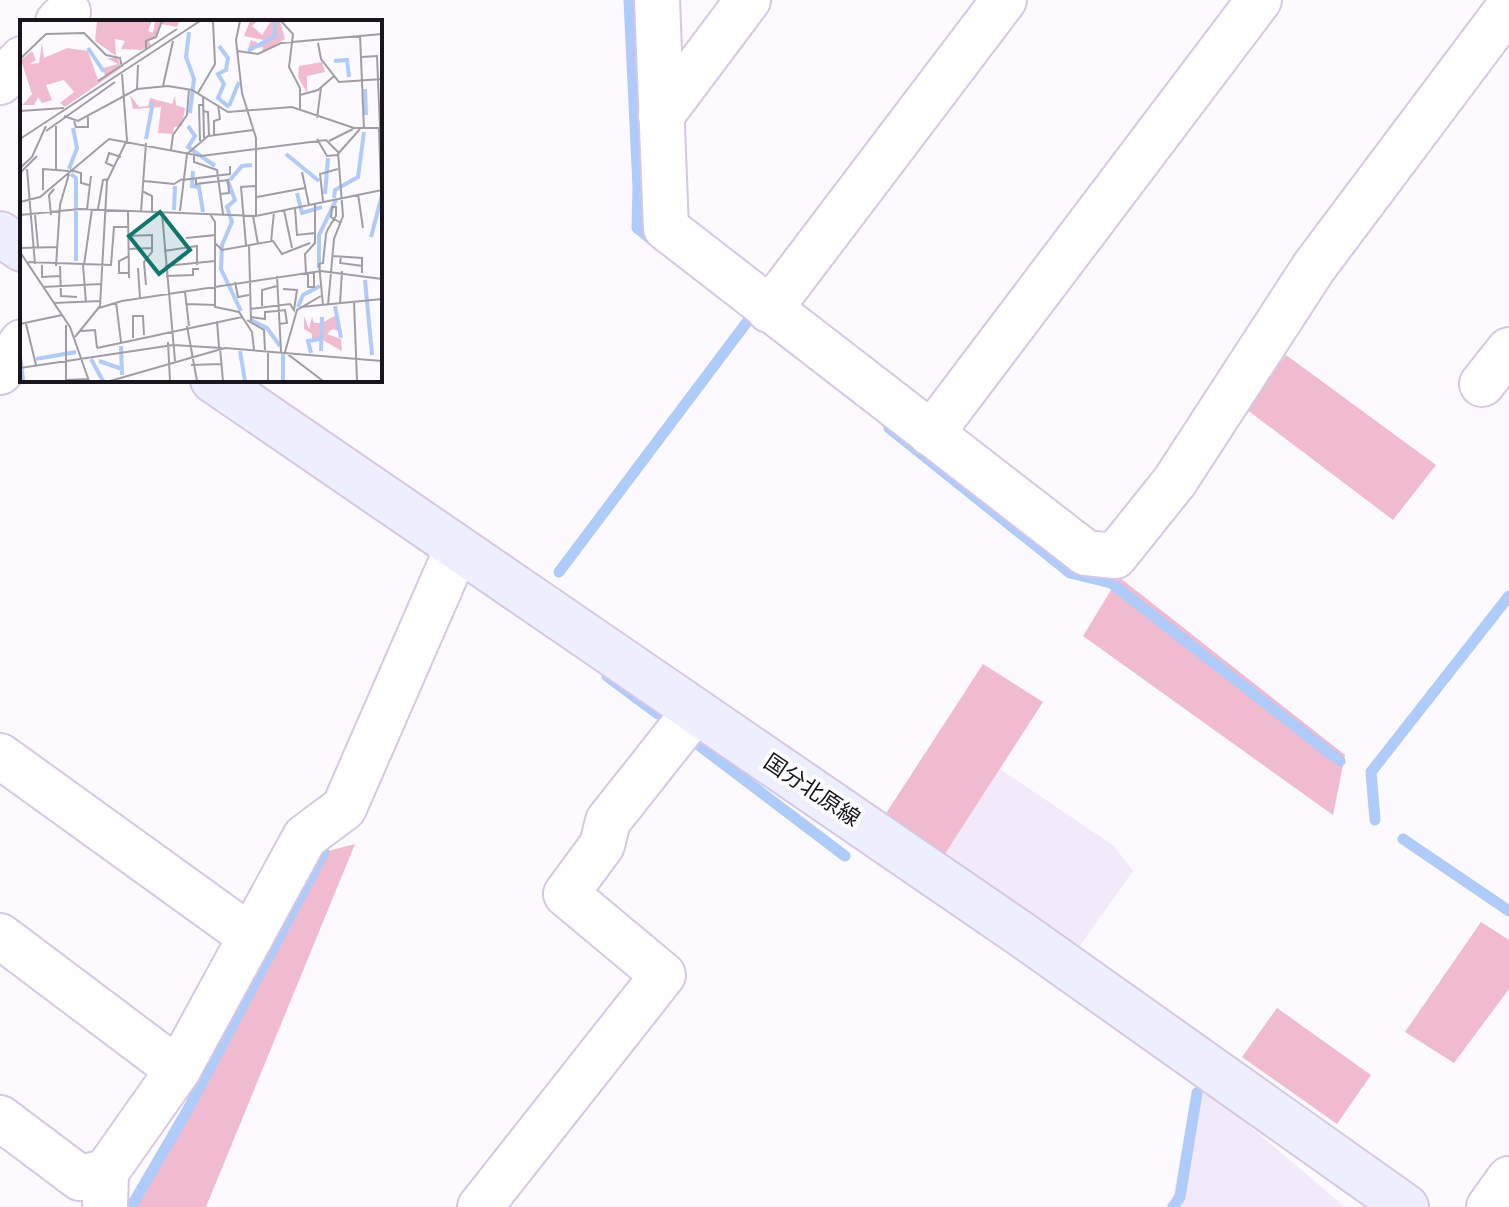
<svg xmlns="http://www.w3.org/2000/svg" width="1509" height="1207" font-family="'Work Sans','Noto Sans JP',sans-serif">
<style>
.built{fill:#f2eafa}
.green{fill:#f0bbce}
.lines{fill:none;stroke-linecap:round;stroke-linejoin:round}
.stream{stroke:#afcbf9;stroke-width:11}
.street-casing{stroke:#d6c7e5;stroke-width:48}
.secondary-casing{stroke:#d6c7e5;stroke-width:48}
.street{stroke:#fff;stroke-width:44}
.secondary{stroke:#edeefe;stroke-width:44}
.labels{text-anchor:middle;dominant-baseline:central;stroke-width:8;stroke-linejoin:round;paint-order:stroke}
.street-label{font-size:22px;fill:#19141e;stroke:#fff}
.inset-river{fill:none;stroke:#afcbf9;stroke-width:4}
.inset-road{fill:none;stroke:#a19da5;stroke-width:2}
.view{fill:#0f766e;fill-opacity:0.15;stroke:#0f766e;stroke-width:4}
.inset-edge{fill:none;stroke:#19141e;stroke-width:4}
</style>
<rect width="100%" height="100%" fill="#fcf9ff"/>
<g class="built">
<path d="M 1000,769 L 1114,846 L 1133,871 L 1078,948 L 943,857 Z"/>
<path d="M 1195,1080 L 1345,1207 L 1165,1207 L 1173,1196 Z"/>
</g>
<g class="green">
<path d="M 1286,355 L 1436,465 L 1393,520 L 1246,409 Z"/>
<path d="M 1119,577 L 1345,755 L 1333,815 L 1083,636 Z"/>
<path d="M 983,664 L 1043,702 L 943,857 L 883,818 Z"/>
<path d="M 355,844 L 206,1207 L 131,1207 L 187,1111 L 324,852 Z"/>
<path d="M 1481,922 L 1509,940 L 1509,989 L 1454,1063 L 1405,1032 Z"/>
<path d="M 1277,1008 L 1371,1075 L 1337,1124 L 1242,1057 Z"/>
</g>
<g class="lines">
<g class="stream">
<path d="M 629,0 L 638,187 L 637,228 L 657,244"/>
<path d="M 889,428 L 1070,573 L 1111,583 L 1340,761"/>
<path d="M 559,572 L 750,318"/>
<path d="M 607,676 L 658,714"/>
<path d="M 692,740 L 845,856"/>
<path d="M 1375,820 L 1371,772 L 1509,596"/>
<path d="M 1403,839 L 1509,911"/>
<path d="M 131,1207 L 187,1111 L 324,852"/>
<path d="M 1173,1207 L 1180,1197 L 1197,1093"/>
</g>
<defs>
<g id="street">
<path d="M 657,0 L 666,228 L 1086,553 L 1115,556 L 1175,481 L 1314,267 L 1509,7"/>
<path d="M 58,22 L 68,12"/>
<path d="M 0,82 L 22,59"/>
<path d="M 661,116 L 748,0"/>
<path d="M 769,310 L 1004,0"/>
<path d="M 0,372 L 22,342"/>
<path d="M 1482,384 L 1509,350"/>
<path d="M 931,434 L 1259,0"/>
<path d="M 0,756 L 251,937"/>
<path d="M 0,936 L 178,1070"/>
<path d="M 0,1118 L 80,1178 L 106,1172"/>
<path d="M 105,1207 L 106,1172 L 178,1070 L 305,837 L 344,808 L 457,549"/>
<path d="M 480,1207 L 663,975 L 566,894 L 602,845 L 608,821 L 695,711"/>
<path d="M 1489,1207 L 1509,1179"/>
</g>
<g id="secondary">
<path d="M 0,234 L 22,249"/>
<path d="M 213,380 L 1021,934 L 1406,1207"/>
</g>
</defs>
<use href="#street" class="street-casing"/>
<use href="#secondary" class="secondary-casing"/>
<use href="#street" class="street"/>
<use href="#secondary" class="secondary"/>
</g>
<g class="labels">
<g class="street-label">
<text transform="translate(812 790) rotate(34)">国分北原線</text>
</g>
</g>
<g transform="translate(20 20)">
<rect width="362" height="362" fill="#fcf9ff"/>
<path d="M 77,1 L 132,1 L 128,11 L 133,13 L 135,1 L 159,2 L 157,7 L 141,4 L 135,17 L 128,20 L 131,25 L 122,30 L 101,29 L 105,21 L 95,19 L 96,36 L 75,21 ZM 230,1 L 237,1 L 232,6 L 242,15 L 251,1 L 260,1 L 265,19 L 242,32 L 243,27 L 228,29 L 231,20 L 240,24 L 244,20 L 224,16 ZM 22,23 L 24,38 L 47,28 L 68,31 L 78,60 L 85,56 L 83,48 L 98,44 L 87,38 L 98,38 L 101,48 L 45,87 L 40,83 L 54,72 L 44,60 L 26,65 L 32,80 L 22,83 L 18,77 L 14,85 L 3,85 L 12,74 L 1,40 L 12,31 L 16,40 L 10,44 L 19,43 ZM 302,42 L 305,52 L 287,56 L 287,73 L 278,57 L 279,46 ZM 110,75 L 119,87 L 128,86 L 130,78 L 152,84 L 155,76 L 156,85 L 165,88 L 162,106 L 154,107 L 153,114 L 138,113 L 141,87 L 113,89 ZM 316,295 L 322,312 L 312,309 L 307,314 L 321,319 L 322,331 L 301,319 L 292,321 L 292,314 L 284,309 L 284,296 L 289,309 L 292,297 L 294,303 L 302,303 Z" fill="#f0bbce"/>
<path class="inset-river" d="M 169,12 L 166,37 L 174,59 L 170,93M 199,26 L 208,38 L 206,50 L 198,54 L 204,64 L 198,78 L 209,87M 68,28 L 84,52M 228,31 L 255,16 L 255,1M 314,41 L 327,40 L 329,57M 345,69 L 346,95M 209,86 L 219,62M 168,106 L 175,116 L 168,127 L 195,146M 126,119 L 133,82M 266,134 L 299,161M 49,149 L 57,128 L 53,108M 173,151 L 172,166 L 179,167 L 183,192M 51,154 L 56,158 L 56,189M 207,159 L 215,180 L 207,187 L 212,202 L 202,225 L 201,249 L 221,291M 210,160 L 222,146 L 232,145M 277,173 L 282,193 L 302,187M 305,174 L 308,138M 314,178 L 315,170 L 338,157 L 344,112M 154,190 L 155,166M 351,217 L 362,175M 56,241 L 56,191M 299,248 L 299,215 L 316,180M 345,260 L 352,335M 315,286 L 321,318M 278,287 L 283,275 L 300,266M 231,300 L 247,308 L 260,326M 101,326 L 102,355M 220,331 L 225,361M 301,331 L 302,297M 291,333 L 288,321 L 300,319M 263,334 L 263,361M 0,336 L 3,360M 16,339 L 56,332M 71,339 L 83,361M 79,341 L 102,349"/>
<path class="inset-road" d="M 220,1 L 216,20 L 222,73 L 236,118 L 236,196M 261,1 L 273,14 L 269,47 L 280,68 L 280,90M 340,15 L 344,109M 298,23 L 301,39 L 319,62 L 362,59M 126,30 L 126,21 L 136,17 L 142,1M 218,31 L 238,34 L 261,23 L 362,14M 342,37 L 357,36 L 360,108M 0,39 L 26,14 L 64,13 L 86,35 L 100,38 L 102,47M 78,61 L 157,9M 143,66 L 153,21M 117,69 L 118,45M 178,73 L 195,44 L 193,1M 280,75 L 298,70 L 314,56M 183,77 L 184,118M 0,91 L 44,88M 183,91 L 188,92 L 189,115M 44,96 L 58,101 L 117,69 L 148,66 L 172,70 L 208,92 L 272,87 L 334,108 L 362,108M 297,98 L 301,68M 54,101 L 56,107 L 68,107 L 68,95M 36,106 L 36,150M 359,109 L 361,170M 26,111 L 95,62M 194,115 L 194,101 L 200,99 L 198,85M 0,119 L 180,1M 297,119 L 307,136 L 317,135 L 340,109M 180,121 L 179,85 L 183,85M 309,121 L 333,109M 151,130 L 153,115 L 167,95 L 169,69M 174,136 L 174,142 L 197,150 L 203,194M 93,146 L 86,143 L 89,133 L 101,137M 0,148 L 12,137 L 26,106M 7,149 L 15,244M 50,150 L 61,153 L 61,163 L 69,165M 282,152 L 289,185M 0,153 L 17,136M 176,158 L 176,164 L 208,160 L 209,173 L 200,174M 162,160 L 210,154 L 210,146M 124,161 L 154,164 L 162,159M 23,170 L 23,149 L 49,151M 122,171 L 132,176 L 132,193M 338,174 L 343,208M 237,177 L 285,168M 303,181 L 300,154 L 318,149M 0,182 L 20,177 L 89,119 L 181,136 L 306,120 L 318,132 L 323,196 L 314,219 L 308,285M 275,188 L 277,215 L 295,213M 67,189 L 71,156M 78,189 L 83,160 L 88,159M 264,190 L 272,228M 108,191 L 109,258M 160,191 L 167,134 L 188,116 L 233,110M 121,192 L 126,123M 142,193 L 155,341M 190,194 L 195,202 L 195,287 L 219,292 L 232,312 L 234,330M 0,195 L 60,189 L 236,196 L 362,170M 15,195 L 18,227M 31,195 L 29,175 L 34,169M 233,196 L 238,224M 108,216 L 132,215 L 132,232 L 124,242 L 126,265M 166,218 L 196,215M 251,222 L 254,192M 196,224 L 202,230 L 253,221 L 262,234 L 290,223M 226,225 L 221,167 L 235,166M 229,225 L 231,301M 0,228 L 38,227M 108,229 L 132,228M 144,231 L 177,226 L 177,245M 0,232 L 50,307 L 69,361M 109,236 L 99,241 L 99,253 L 109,253M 312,236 L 342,238 L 342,253M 321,237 L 320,243 L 343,246M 8,242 L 91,245 L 94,207 L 108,207M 22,245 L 22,257 L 40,256M 63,245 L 66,283M 64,245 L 72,189M 36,246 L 40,185 L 49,154M 40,246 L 41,276 L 57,277M 145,246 L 195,241M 118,248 L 120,278M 286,253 L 285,234 L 295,223 L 295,183M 288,253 L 288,267 L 294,267 L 294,252M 146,256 L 173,255 L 173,249 L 179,249M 257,256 L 261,332M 215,262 L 218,277 L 229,275M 23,267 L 81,264M 165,272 L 169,306M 301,276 L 277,290 L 265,332 L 303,361M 334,281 L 337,361M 96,282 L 101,322M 34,283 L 80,281M 166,284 L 195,285M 320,284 L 322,251M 303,285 L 299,244 L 303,243 L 306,214 L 308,209 L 314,199 L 316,196 L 316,187 L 312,187 L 311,197 L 314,199 L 321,203M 242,286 L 242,270 L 257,266M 281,287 L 362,279M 79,288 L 102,281 L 301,251 L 362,259M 230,289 L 270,284 L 274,290 L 277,270 L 263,269M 257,291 L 265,290 L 267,303 L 259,304M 231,297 L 245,299 L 245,292 L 257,291M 227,300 L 244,310 L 245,330M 197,301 L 199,327M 0,304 L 42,295M 6,304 L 16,345M 46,305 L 46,360 L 68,359M 167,306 L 177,361M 61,311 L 75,310 L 77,328M 55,317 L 80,286 L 87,161 L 107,120 L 102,54M 113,318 L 113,296 L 123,296 L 124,315M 148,322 L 150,361M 77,328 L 222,297M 200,328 L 203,361 L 209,361M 171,345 L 201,344M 0,348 L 153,325 L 202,328M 90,361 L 205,328 L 362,341M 248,361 L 248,331"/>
<path class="view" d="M 140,192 L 170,230 L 139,254 L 109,216 Z"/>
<rect width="362" height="362" class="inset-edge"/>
</g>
</svg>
